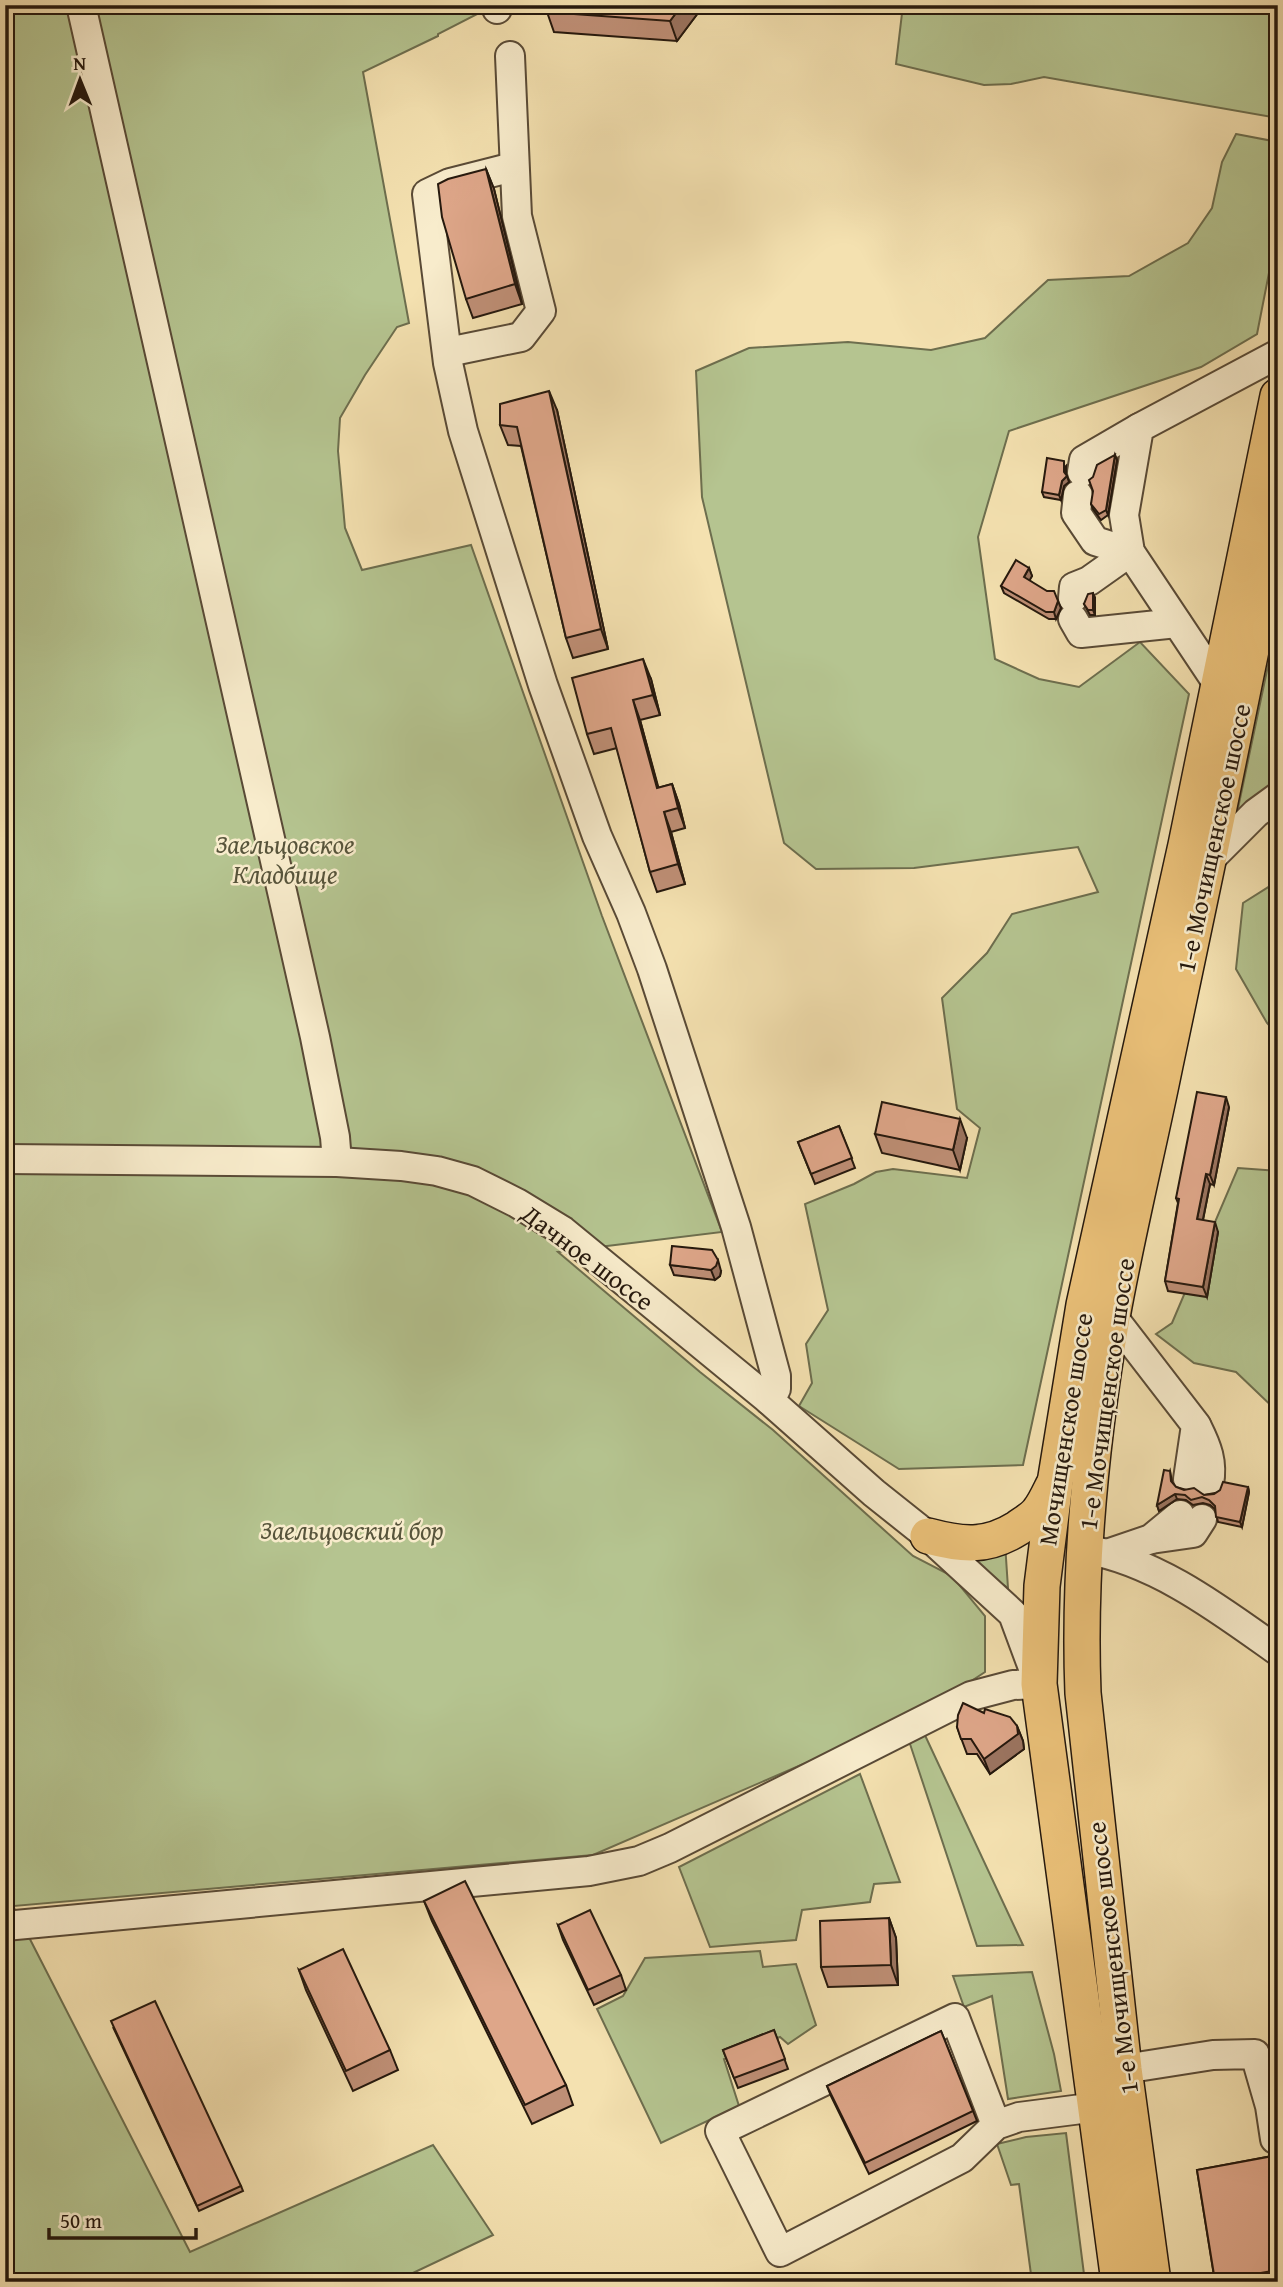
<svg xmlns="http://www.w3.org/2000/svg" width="1283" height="2287" font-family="'Gentium Book Plus',serif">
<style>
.green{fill:#b5c490;stroke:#6d6e4e;stroke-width:2}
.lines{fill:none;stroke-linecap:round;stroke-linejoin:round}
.minor-casing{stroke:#594a36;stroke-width:32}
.major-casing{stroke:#25180d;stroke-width:38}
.minor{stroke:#f8eccc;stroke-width:28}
.major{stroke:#eac078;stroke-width:35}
.wall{fill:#bf8f76;stroke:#25180d;stroke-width:2}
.shaded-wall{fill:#9b7460;stroke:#25180d;stroke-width:2}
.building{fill:#dea689;stroke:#25180d;stroke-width:2}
.labels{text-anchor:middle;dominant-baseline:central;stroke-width:5;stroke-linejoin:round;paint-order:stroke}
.street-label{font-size:26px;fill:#25180d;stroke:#f8eccc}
.park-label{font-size:26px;font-style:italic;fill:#57543b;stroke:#f8eccc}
</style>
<rect width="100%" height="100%" fill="#f4e1b0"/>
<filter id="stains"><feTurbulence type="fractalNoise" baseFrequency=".00286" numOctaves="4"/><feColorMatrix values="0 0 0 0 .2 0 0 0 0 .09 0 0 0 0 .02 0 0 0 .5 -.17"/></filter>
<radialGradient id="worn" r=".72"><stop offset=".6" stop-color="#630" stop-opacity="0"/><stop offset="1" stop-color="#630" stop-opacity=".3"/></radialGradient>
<g class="green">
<path d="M 5,5 L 488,5 L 489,8 L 438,34 L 438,36 L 363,72 L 409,323 L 397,327 L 365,375 L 340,418 L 338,451 L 345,528 L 362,570 L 471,545 L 602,916 L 722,1232 L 558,1252 L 700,1372 L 773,1430 L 913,1556 L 952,1576 L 985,1616 L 985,1672 L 933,1706 L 868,1736 L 593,1855 L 13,1906 L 190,2252 L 433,2145 L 493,2235 L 394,2282 L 5,2282 Z"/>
<path d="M 903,5 L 1278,5 L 1278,118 L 1044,77 L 1011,84 L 984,85 L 896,64 Z"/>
<path d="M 1236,134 L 1278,142 L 1278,227 L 1257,334 L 1201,367 L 1009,431 L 978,537 L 995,659 L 1039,679 L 1079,687 L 1140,642 L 1189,694 L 1023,1465 L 899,1469 L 799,1406 L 812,1383 L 806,1344 L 828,1310 L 805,1204 L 854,1184 L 876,1172 L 893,1169 L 967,1178 L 980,1128 L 957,1109 L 942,998 L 987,953 L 1012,914 L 1098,892 L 1078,847 L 914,868 L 816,869 L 784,843 L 702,497 L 696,371 L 749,348 L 848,342 L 931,350 L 985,338 L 1048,280 L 1129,276 L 1188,243 L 1212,208 L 1222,162 Z"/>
<path d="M 1278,618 L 1278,784 L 1237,813 Z"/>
<path d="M 1278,881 L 1278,1035 L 1267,1023 L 1236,969 L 1243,903 Z"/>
<path d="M 1238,1168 L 1278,1171 L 1278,1412 L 1236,1372 L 1194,1363 L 1156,1334 L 1172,1323 Z"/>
<path d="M 1005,1543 L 1008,1588 L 972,1563 L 972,1555 Z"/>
<path d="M 923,1731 L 1023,1945 L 977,1946 L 909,1741 Z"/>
<path d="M 860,1774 L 900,1882 L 874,1884 L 870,1902 L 802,1910 L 796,1940 L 710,1947 L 679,1867 Z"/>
<path d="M 760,1951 L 763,1967 L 796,1964 L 816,2025 L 788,2044 L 780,2037 L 724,2059 L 739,2106 L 661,2143 L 597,2009 L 623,1996 L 645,1958 Z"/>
<path d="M 1032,1972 L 1054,2054 L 1061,2091 L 1008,2099 L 992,1996 L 964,2007 L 953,1976 Z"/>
<path d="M 1066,2133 L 1085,2282 L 1032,2282 L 1019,2184 L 1011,2185 L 997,2144 L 1026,2137 Z"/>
</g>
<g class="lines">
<defs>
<g id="minor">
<path d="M 81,5 L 315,1037 L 335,1137 L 337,1162"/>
<path d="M 497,5 L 497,9"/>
<path d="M 513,167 L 450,183 L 427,194 L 448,363 L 463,431 L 543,685 L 597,836 L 631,913 L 652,969 L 736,1227 L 776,1376 L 776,1389 L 769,1400"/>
<path d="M 448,352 L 521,337 L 541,311 L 517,216 L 510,56"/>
<path d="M 1082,472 L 1084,460 L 1139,428"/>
<path d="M 1078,495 L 1076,513 L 1095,541 L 1130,552"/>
<path d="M 1073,598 L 1074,587 L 1089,581 L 1130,552"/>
<path d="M 1073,619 L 1081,633 L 1177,623"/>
<path d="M 1218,684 L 1130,552 L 1124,515 L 1139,428 L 1278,354"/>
<path d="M 1208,861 L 1256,813 L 1278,797"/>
<path d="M 5,1159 L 337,1162 L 401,1166 L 437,1171 L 473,1181 L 517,1203 L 563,1231 L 769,1400 L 874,1493 L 928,1536 L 1013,1614 L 1039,1684 L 1013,1685 L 971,1696 L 670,1848 L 639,1861 L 589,1871 L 5,1926"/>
<path d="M 1112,1316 L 1196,1425 L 1188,1479"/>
<path d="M 1197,1427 C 1207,1447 1213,1462 1209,1484"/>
<path d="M 1151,1539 L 1193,1533 L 1202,1519"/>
<path d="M 1084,1549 C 1156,1561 1219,1609 1278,1651"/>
<path d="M 1110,1553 L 1151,1539 L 1180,1515"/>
<path d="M 1124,2069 L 1213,2055 L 1255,2054 L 1270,2106 L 1275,2139"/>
<path d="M 996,2125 L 955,2018 L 720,2131 L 780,2252 L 962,2158 L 996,2125 L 1019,2117 L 1097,2107"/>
</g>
<g id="major">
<path d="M 928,1536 C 962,1545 986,1548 1018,1528 C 1025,1523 1034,1518 1039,1511 C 1045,1503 1049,1494 1053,1486"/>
<path d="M 1119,2282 L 1039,1684 L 1042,1586 L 1055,1483 L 1084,1305 L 1186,845 L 1278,396"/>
<path d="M 1153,2282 L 1124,2069 L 1083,1693 C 1078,1567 1091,1441 1112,1317 C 1127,1233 1148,1149 1165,1065 C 1204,883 1241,700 1278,518"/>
</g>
</defs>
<use href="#minor" class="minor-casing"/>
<use href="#major" class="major-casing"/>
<use href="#minor" class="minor"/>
<use href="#major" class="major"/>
</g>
<g class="wall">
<path d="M 704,5 L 677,41 L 554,32 L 547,12 Z"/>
<path d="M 486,169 L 494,189 L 522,304 L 473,318 L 466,299 Z"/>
<path d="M 557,410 L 608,649 L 573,658 L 566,638 L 521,446 L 508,445 L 500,425 Z"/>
<path d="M 1115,455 L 1117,460 L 1108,515 L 1101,520 L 1093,509 L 1091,504 Z"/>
<path d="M 1066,466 L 1066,475 L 1069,482 L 1064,486 L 1061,500 L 1044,497 L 1042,492 Z"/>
<path d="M 1029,568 L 1032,576 L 1029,580 L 1061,608 L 1056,619 L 1049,619 L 1004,593 L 1001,586 Z"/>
<path d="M 1095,598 L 1095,615 L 1090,615 L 1084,604 Z"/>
<path d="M 651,679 L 660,715 L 640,720 L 658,788 L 672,784 L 679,804 L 685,828 L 671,832 L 685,884 L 657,892 L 650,872 L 617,748 L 594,754 L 587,734 Z"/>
<path d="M 1229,1107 L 1214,1185 L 1210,1184 L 1203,1220 L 1218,1232 L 1207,1297 L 1168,1291 L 1165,1281 L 1178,1203 L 1176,1198 Z"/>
<path d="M 839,1126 L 855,1168 L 815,1184 L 798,1142 Z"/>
<path d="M 875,1134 L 967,1138 L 960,1170 L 882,1153 Z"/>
<path d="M 670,1265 L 721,1271 L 720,1276 L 715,1280 L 674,1275 Z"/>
<path d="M 1170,1471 L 1172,1482 L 1176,1487 L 1204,1495 L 1248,1487 L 1249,1492 L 1242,1527 L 1218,1522 L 1215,1509 L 1210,1505 L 1203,1503 L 1193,1505 L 1186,1500 L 1177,1499 L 1159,1511 L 1157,1505 Z"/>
<path d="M 984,1713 L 1017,1726 L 1023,1741 L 1024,1749 L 990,1774 L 977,1754 L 967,1754 L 957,1727 Z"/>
<path d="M 424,1901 L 566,2085 L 573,2105 L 532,2124 L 432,1921 Z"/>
<path d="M 889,1918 L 896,1938 L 898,1985 L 828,1987 L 821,1967 Z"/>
<path d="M 558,1925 L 621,1975 L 626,1990 L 594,2005 L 563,1940 Z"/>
<path d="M 299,1970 L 390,2050 L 398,2070 L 353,2091 L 306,1990 Z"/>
<path d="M 113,2027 L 241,2186 L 243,2191 L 199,2211 Z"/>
<path d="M 774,2030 L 788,2069 L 738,2088 L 723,2050 Z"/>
<path d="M 941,2031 L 977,2121 L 869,2174 L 831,2096 L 827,2086 Z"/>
<path d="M 1278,2155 L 1278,2282 L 1215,2282 L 1197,2170 Z"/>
</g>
<g class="shaded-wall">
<path d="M 682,5 L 704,5 L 677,41 L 670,21 Z"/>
<path d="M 486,169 L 494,189 L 522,304 L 515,284 Z"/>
<path d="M 549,391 L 557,410 L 608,649 L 601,629 Z"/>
<path d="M 1115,455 L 1117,460 L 1108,515 L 1106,510 Z"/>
<path d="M 1067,476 L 1069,482 L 1064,486 L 1061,500 L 1059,495 L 1062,481 Z"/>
<path d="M 1029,568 L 1032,576 L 1027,585 L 1024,577 Z"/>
<path d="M 1093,593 L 1095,598 L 1095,615 L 1093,610 Z"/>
<path d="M 1058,601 L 1061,608 L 1056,619 L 1054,612 Z"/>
<path d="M 643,659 L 651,679 L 660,715 L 653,695 Z"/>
<path d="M 633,700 L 640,720 L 664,808 L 657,788 Z"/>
<path d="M 672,784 L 679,804 L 685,828 L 678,808 Z"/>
<path d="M 664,812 L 671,832 L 685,884 L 678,864 Z"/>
<path d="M 1226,1097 L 1229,1107 L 1214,1185 L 1210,1175 Z"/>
<path d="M 960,1119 L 967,1138 L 960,1170 L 953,1150 Z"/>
<path d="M 1206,1174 L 1210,1184 L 1201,1229 L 1197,1219 Z"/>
<path d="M 1215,1222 L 1218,1232 L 1207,1297 L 1203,1287 Z"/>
<path d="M 718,1260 L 721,1271 L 720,1276 L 715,1280 L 711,1270 Z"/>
<path d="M 1248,1487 L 1249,1492 L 1242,1527 L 1240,1522 Z"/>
<path d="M 1175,1494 L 1177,1499 L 1159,1511 L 1157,1505 Z"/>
<path d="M 1017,1726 L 1023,1741 L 1024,1749 L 990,1774 L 984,1759 Z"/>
<path d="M 889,1918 L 896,1938 L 898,1985 L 891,1965 Z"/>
</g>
<g class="building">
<path d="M 546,5 L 682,5 L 670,21 L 547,12 Z"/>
<path d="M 486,169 L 515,284 L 466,299 L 442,217 L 438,184 L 448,179 Z"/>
<path d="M 549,391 L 601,629 L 566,638 L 517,427 L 500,425 L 500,404 Z"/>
<path d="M 1115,455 L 1106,510 L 1099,514 L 1091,504 L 1093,491 L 1089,480 L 1093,477 L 1097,465 Z"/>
<path d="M 1047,458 L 1064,461 L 1064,472 L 1067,476 L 1062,481 L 1059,495 L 1042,492 Z"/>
<path d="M 1016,560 L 1029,568 L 1024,577 L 1047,591 L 1054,591 L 1058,601 L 1054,612 L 1046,612 L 1001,586 Z"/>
<path d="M 1093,593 L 1093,610 L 1088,610 L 1084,604 L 1088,594 Z"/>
<path d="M 643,659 L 653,695 L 633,700 L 657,788 L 672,784 L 678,808 L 664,812 L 678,864 L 650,872 L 611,728 L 587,734 L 572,678 Z"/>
<path d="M 1197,1092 L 1226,1097 L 1210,1175 L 1206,1174 L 1197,1219 L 1215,1222 L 1203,1287 L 1165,1281 L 1179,1199 L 1176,1198 Z"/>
<path d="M 882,1102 L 960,1119 L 953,1150 L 875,1134 Z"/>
<path d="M 839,1126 L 852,1158 L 811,1174 L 798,1142 Z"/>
<path d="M 672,1246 L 712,1250 L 718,1260 L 716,1266 L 711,1270 L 670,1265 Z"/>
<path d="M 1164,1470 L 1170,1471 L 1171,1481 L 1176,1487 L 1184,1490 L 1194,1488 L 1204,1495 L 1214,1494 L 1220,1490 L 1223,1482 L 1248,1487 L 1240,1522 L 1216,1517 L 1215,1506 L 1209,1500 L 1202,1497 L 1191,1500 L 1185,1495 L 1175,1494 L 1157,1505 Z"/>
<path d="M 963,1703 L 984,1713 L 985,1709 L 1010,1717 L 1017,1726 L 1018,1734 L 984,1759 L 971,1739 L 961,1739 L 957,1727 L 958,1715 Z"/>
<path d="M 465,1881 L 566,2085 L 525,2105 L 424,1901 Z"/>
<path d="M 590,1910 L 621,1975 L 588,1990 L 558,1925 Z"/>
<path d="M 889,1918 L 891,1965 L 821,1967 L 820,1921 Z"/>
<path d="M 343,1949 L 390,2050 L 346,2071 L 299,1970 Z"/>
<path d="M 155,2001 L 241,2186 L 197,2206 L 111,2021 Z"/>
<path d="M 774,2030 L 785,2059 L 734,2078 L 723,2050 Z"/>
<path d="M 941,2031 L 973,2111 L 865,2163 L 827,2086 Z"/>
<path d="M 1278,2155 L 1278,2270 L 1215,2281 L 1197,2170 Z"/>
</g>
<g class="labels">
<g class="street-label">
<text transform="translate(1213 838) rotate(-78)">1-е Мочищенское шоссе</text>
<text transform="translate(588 1257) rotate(37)">Дачное шоссе</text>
<text transform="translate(1106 1394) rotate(-82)">1-е Мочищенское шоссе</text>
<text transform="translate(1065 1429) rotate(-81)">Мочищенское шоссе</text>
<text transform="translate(1112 1958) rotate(-97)">1-е Мочищенское шоссе</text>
</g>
<g class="park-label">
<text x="285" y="843">Заельцовское<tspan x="285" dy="30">Кладбище</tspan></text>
<text x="352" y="1529">Заельцовский бор</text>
</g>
</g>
<rect width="1283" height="2287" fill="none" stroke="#f4e1b0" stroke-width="28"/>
<rect x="7" y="7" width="1269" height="2273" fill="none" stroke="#25180d" stroke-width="3.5"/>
<rect x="14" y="14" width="1255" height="2259" fill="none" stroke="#25180d" stroke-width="2"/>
<g transform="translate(80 80) rotate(359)" stroke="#f8eccc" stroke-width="5" paint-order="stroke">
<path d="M0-5L12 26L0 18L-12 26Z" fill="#25180d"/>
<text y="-10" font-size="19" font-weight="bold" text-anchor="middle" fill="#25180d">N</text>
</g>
<path d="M49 2228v10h147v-10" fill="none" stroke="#25180d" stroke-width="3.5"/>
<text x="60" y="2228" font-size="21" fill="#25180d" stroke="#f8eccc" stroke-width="5" paint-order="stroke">50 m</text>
<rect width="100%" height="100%" filter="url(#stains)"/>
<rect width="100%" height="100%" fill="url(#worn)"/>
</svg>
